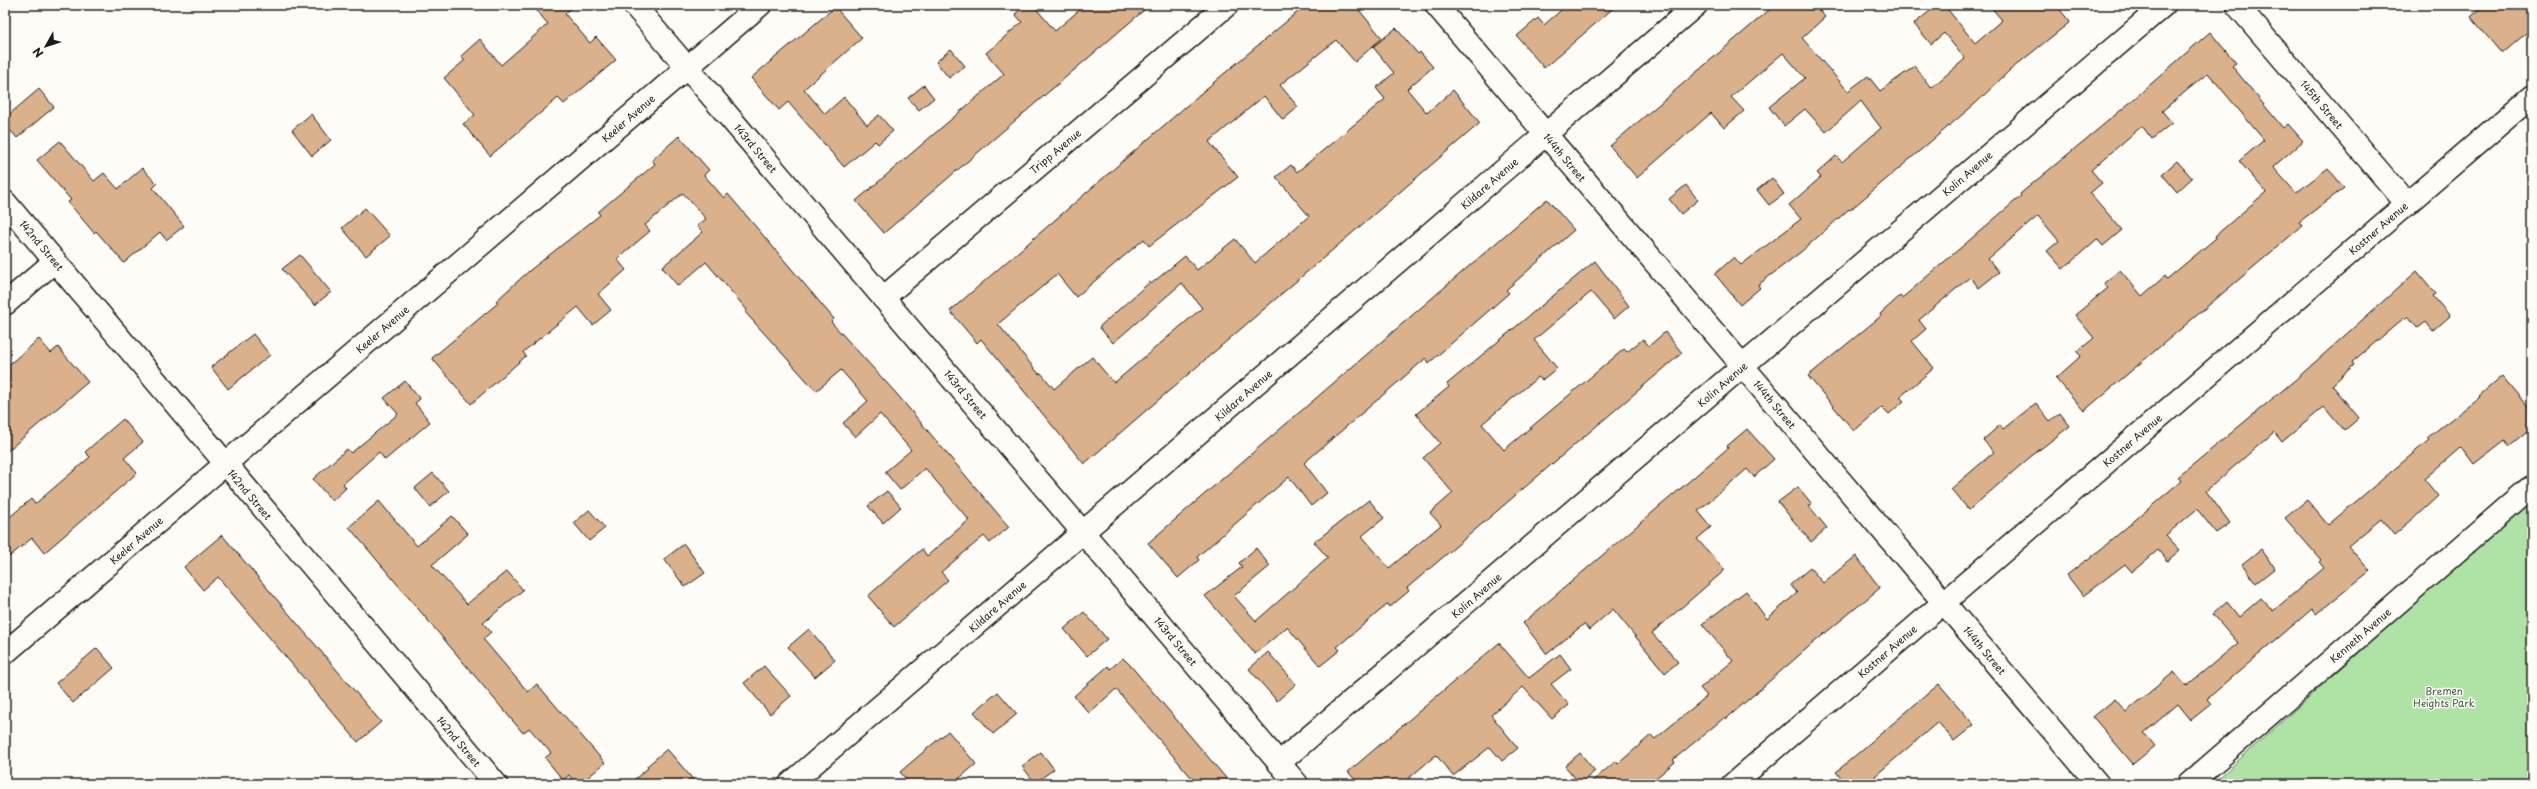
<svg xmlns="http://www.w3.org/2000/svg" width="2537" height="789" font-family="'Playpen Sans',sans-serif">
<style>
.green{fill:#afe3a5;stroke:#668060}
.building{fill:#dab18b;stroke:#1c1c1c}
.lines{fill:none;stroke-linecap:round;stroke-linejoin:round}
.street-casing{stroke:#1c1c1c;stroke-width:25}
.street{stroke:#fdfcf7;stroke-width:22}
.labels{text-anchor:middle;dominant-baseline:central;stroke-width:3;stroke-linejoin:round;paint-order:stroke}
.street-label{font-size:10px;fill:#1c1c1c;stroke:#fdfcf7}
.park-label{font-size:10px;fill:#485845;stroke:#fdfcf7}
</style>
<rect width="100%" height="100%" fill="#fdfcf7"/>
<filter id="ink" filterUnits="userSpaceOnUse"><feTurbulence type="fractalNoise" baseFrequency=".025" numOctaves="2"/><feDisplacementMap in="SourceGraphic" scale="8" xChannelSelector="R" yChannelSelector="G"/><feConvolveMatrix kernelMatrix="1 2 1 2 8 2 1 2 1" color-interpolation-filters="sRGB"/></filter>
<g filter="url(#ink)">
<path class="green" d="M 2532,498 L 2532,784 L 2212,784 Z"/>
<g class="building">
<path d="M 532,5 L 575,5 L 565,14 L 590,43 L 596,37 L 616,60 L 564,104 L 558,98 L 490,156 L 463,124 L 475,115 L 444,78 L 465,60 L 461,56 L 480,39 L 501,65 L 548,24 Z"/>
<path d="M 1026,5 L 1033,5 L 1055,31 L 1085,5 L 1150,5 L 884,233 L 856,201 L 1004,74 L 986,53 L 1022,22 L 1015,14 Z"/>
<path d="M 1306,5 L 1355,5 L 1382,38 L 1355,62 L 1336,40 L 1280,85 L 1298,107 L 1283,120 L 1264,96 L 1209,142 L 1238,177 L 1149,246 L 1144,239 L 1076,297 L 1057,274 L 998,324 L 1039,374 L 1041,373 L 1054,389 L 1092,357 L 1114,383 L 1202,308 L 1182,283 L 1113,343 L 1099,327 L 1150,282 L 1151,284 L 1185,256 L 1197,270 L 1235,239 L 1255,263 L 1309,216 L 1276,177 L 1291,165 L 1297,172 L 1385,99 L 1376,88 L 1394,73 L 1373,47 L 1396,28 L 1418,54 L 1420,52 L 1433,67 L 1407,89 L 1427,113 L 1453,90 L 1480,123 L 1084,464 L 981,339 L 977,343 L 950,311 L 1207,88 Z"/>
<path d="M 1567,5 L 1617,5 L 1544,68 L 1517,36 L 1538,18 L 1544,25 Z"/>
<path d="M 1775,5 L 1815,5 L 1825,17 L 1802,38 L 1848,91 L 1868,76 L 1880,91 L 1915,66 L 1931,88 L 1965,59 L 1944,33 L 1931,44 L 1914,24 L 1937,5 L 1944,5 L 1975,43 L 2002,20 L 1989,5 L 2056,5 L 2070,22 L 2009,71 L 1976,103 L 1850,210 L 1849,209 L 1802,251 L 1758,285 L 1760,288 L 1740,305 L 1715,274 L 1734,257 L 1741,265 L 1801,219 L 1789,205 L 1821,177 L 1817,173 L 1836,156 L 1842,162 L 1881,128 L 1861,101 L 1826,132 L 1805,109 L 1784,126 L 1769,107 L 1805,78 L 1783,53 L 1731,97 L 1744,111 L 1724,128 L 1711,113 L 1637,178 L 1610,146 Z"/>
<path d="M 2484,5 L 2532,5 L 2532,28 L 2502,54 L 2471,17 Z"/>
<path d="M 835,7 L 862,38 L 804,89 L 825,114 L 844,97 L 867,125 L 879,115 L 893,131 L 878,144 L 875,141 L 844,167 L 788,102 L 779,110 L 751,78 Z"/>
<path d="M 2210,32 L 2236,63 L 2232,66 L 2283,128 L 2288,124 L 2303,141 L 2273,167 L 2296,193 L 2328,168 L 2344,188 L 2299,222 L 2302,226 L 2084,411 L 2056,378 L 2081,356 L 2077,352 L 2094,338 L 2075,315 L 2108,288 L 2104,283 L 2120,270 L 2142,296 L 2165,276 L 2167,279 L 2216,238 L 2215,236 L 2266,192 L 2239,161 L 2264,140 L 2208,73 L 2162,111 L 2172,123 L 2152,139 L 2142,126 L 2091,170 L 2102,183 L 2090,193 L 2122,230 L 2103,246 L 2097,239 L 2063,269 L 2047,251 L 2059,241 L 2038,216 L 1988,259 L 1999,272 L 1979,288 L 1970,277 L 1919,320 L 1926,329 L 1912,341 L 1934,368 L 1900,397 L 1904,401 L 1889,414 L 1882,407 L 1854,431 L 1808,376 L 1881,316 L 1880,314 L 1900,296 L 1902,298 L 2021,196 L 2020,194 L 2126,106 Z"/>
<path d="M 951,49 L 965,66 L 949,78 L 936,62 Z"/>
<path d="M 924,85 L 934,98 L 919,110 L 908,98 Z"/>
<path d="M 39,89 L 54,107 L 17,138 L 5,124 L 5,118 Z"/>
<path d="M 311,114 L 331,140 L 312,156 L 292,130 Z"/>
<path d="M 679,136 L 709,170 L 704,175 L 724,198 L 728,194 L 834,319 L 831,322 L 895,392 L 1009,527 L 990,543 L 984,536 L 941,572 L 948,580 L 894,627 L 868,596 L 922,549 L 927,556 L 969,520 L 925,468 L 900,490 L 885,472 L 911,450 L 880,414 L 855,437 L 843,423 L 868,401 L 841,370 L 816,391 L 745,312 L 747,310 L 706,262 L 678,286 L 662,267 L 703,232 L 697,226 L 706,219 L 683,193 L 645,225 L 650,231 L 617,259 L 626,270 L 598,294 L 611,310 L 593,325 L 578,307 L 523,352 L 526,356 L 471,404 L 432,358 L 498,303 L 496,301 L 529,271 L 600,215 L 598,212 L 655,164 L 652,160 Z"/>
<path d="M 60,141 L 94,181 L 104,173 L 118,189 L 142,168 L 157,184 L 153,188 L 184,226 L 166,240 L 160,232 L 124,263 L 96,231 L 94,233 L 68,202 L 71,200 L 37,160 Z"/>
<path d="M 2177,161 L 2192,178 L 2177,192 L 2162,174 Z"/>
<path d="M 1772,178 L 1784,194 L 1769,205 L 1757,190 Z"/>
<path d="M 1686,185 L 1698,200 L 1681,214 L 1669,199 Z"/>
<path d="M 1547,199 L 1574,230 L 1506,290 L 1509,293 L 1429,363 L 1426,358 L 1304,463 L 1327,493 L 1311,506 L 1289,477 L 1197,557 L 1199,560 L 1178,578 L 1148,543 Z"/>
<path d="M 365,208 L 390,236 L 366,256 L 342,228 Z"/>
<path d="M 300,255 L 331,292 L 315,305 L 282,269 Z"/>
<path d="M 1595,261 L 1629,306 L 1614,319 L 1591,292 L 1534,340 L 1557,368 L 1542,380 L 1538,377 L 1482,424 L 1504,450 L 1624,349 L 1627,352 L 1643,339 L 1649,346 L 1665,332 L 1682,353 L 1407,588 L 1409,591 L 1390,607 L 1388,604 L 1337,647 L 1340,650 L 1320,666 L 1287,627 L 1255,654 L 1205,596 L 1242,567 L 1239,563 L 1256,548 L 1270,566 L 1234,596 L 1256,621 L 1328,558 L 1314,542 L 1369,500 L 1384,518 L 1362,536 L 1389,568 L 1441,525 L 1430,513 L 1453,493 L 1423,458 L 1440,443 L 1416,414 L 1449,387 L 1447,384 Z"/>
<path d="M 2417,271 L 2436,294 L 2433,296 L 2450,316 L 2433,331 L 2426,322 L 2418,328 L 2408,316 L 2405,319 L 2404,318 L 2352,362 L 2354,365 L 2332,385 L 2359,418 L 2344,431 L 2324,407 L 2282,442 L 2274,432 L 2206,491 L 2230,523 L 2216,533 L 2197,509 L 2166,535 L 2180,550 L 2167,561 L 2158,550 L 2132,572 L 2125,564 L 2083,596 L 2067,575 L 2086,560 L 2087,561 L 2181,481 L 2178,477 L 2295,380 Z"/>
<path d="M 253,334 L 270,355 L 228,389 L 211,367 Z"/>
<path d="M 39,339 L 51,353 L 58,347 L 88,382 L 5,453 L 5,368 Z"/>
<path d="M 2502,376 L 2532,412 L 2532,427 L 2509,446 L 2505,440 L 2474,464 L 2461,447 L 2424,479 L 2438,496 L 2413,519 L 2394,535 L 2381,519 L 2348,546 L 2370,571 L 2316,614 L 2312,609 L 2207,699 L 2211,704 L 2191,720 L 2178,704 L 2144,733 L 2155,746 L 2133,764 L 2093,717 L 2115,699 L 2126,712 L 2174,672 L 2186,686 L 2238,643 L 2213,614 L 2227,602 L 2239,617 L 2261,598 L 2273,611 L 2324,568 L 2319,562 L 2321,560 L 2285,518 L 2307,500 L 2328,525 L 2429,440 L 2427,438 L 2480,397 L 2479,396 Z"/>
<path d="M 405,381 L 420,399 L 415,403 L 430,422 L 385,460 L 379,452 L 343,484 L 346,488 L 332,501 L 313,479 L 347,449 L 351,453 L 398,414 L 384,398 Z"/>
<path d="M 2036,403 L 2050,421 L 2060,413 L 2070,426 L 2029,458 L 1969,510 L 1951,489 L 1994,452 L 1983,440 L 2000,425 L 2003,429 Z"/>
<path d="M 123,419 L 143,442 L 124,458 L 137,473 L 44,553 L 32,538 L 5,560 L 5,521 L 31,499 L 35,504 L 90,457 L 85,452 Z"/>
<path d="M 1747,429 L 1774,459 L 1754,477 L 1747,469 L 1698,511 L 1711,527 L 1697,539 L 1725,570 L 1652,633 L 1678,662 L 1665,673 L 1613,609 L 1589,630 L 1584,624 L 1547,654 L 1523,623 L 1728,448 L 1727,446 Z"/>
<path d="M 433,473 L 449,491 L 430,507 L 415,488 Z"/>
<path d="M 1798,487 L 1812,504 L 1809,506 L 1827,528 L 1811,542 L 1778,502 Z"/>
<path d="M 887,491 L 901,507 L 883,523 L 868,506 Z"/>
<path d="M 379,501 L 417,546 L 452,516 L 468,534 L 432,565 L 467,604 L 507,571 L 523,590 L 483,623 L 491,632 L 483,639 L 528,692 L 537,684 L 605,763 L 580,784 L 576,784 L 569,775 L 563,780 L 545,758 L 551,753 L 529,728 L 523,733 L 349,527 Z"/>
<path d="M 589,510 L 605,528 L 589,541 L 574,523 Z"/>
<path d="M 222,535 L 381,722 L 358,742 L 218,577 L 203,590 L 184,567 Z"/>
<path d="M 684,544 L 705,573 L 685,587 L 664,559 Z"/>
<path d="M 2261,549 L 2275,568 L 2256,583 L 2242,564 Z"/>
<path d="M 1856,556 L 1880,588 L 1812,644 L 1726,719 L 1725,717 L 1673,760 L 1675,762 L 1649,784 L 1589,784 L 1616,761 L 1618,764 L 1651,735 L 1655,739 L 1707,696 L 1700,688 L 1733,661 L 1702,624 L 1746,591 L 1767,619 L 1797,593 L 1790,585 L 1810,568 L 1823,583 Z"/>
<path d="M 1084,612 L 1107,639 L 1087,656 L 1064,629 Z"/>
<path d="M 809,629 L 835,660 L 815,677 L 788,647 Z"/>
<path d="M 1499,643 L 1529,678 L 1560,654 L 1571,669 L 1551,684 L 1569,705 L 1552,719 L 1523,687 L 1491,715 L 1518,748 L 1502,761 L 1490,747 L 1453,776 L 1436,755 L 1402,784 L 1359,784 L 1348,772 Z"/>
<path d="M 97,648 L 114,668 L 73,703 L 56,683 Z"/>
<path d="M 1268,652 L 1296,684 L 1277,701 L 1249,669 Z"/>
<path d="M 1123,658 L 1130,665 L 1231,784 L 1197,784 L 1116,689 L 1089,713 L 1074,696 L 1108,666 L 1110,669 Z"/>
<path d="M 764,666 L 791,696 L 770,714 L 744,683 Z"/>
<path d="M 1939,684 L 1974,725 L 1954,741 L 1938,722 L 1875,776 L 1882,784 L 1846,784 L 1836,772 Z"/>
<path d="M 998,692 L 1017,714 L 993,734 L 974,712 Z"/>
<path d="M 948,731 L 976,764 L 953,784 L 910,784 L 900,772 Z"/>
<path d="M 667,749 L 697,784 L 629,784 L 648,768 L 647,766 Z"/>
<path d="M 1041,752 L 1054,769 L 1035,783 L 1022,766 Z"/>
<path d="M 1580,753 L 1595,771 L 1580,784 L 1565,766 Z"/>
</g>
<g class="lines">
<defs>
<g id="street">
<path d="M 634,5 L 1297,784"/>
<path d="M 1436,5 L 2098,784"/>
<path d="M 2237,5 L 2407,204"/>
<path d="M 5,202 L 496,784"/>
<path d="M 883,298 L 1227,5"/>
<path d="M 5,304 L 55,261"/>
<path d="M 5,653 L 760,5"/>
<path d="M 1279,763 L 2164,5"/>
<path d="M 790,784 L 1696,5"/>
<path d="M 1733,784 L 2532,96"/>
<path d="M 2189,784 L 2532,486"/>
</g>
</defs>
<use href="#street" class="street-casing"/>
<use href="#street" class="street"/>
</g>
</g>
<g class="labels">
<g class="street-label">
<text transform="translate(2322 104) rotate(50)">145th Street</text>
<text transform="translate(628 118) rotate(-41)">Keeler Avenue</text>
<text transform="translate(756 148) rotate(50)">143rd Street</text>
<text transform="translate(1055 151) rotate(-40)">Tripp Avenue</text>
<text transform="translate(1565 157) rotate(50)">144th Street</text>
<text transform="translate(1967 173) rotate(-41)">Kolin Avenue</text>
<text transform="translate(1489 183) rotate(-41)">Kildare Avenue</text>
<text transform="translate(2378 228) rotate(-41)">Kostner Avenue</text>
<text transform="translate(42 245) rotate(50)">142nd Street</text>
<text transform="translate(382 329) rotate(-41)">Keeler Avenue</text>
<text transform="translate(1722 384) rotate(-41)">Kolin Avenue</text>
<text transform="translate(966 394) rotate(50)">143rd Street</text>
<text transform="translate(1243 395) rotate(-41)">Kildare Avenue</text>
<text transform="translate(1775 404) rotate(50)">144th Street</text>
<text transform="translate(2132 440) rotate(-41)">Kostner Avenue</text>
<text transform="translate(250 494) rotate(50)">142nd Street</text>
<text transform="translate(136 540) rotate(-41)">Keeler Avenue</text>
<text transform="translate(1476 595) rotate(-41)">Kolin Avenue</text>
<text transform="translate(997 606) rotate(-41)">Kildare Avenue</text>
<text transform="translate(2360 635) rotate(-41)">Kenneth Avenue</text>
<text transform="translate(1176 641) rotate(50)">143rd Street</text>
<text transform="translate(1985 650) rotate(50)">144th Street</text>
<text transform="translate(1887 651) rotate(-41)">Kostner Avenue</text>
<text transform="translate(459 741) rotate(50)">142nd Street</text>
</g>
<g class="park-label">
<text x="2444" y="690">Bremen<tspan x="2444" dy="12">Heights Park</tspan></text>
</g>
</g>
<rect width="2537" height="789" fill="none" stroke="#fdfcf7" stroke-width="20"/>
<rect x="10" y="10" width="2517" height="769" fill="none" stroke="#1c1c1c" stroke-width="1.5" filter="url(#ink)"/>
<g transform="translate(46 46) rotate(231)" stroke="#fdfcf7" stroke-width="3" paint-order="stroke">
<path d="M0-3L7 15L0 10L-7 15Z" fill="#1c1c1c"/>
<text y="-6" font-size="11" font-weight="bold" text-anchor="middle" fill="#1c1c1c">N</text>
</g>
</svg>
